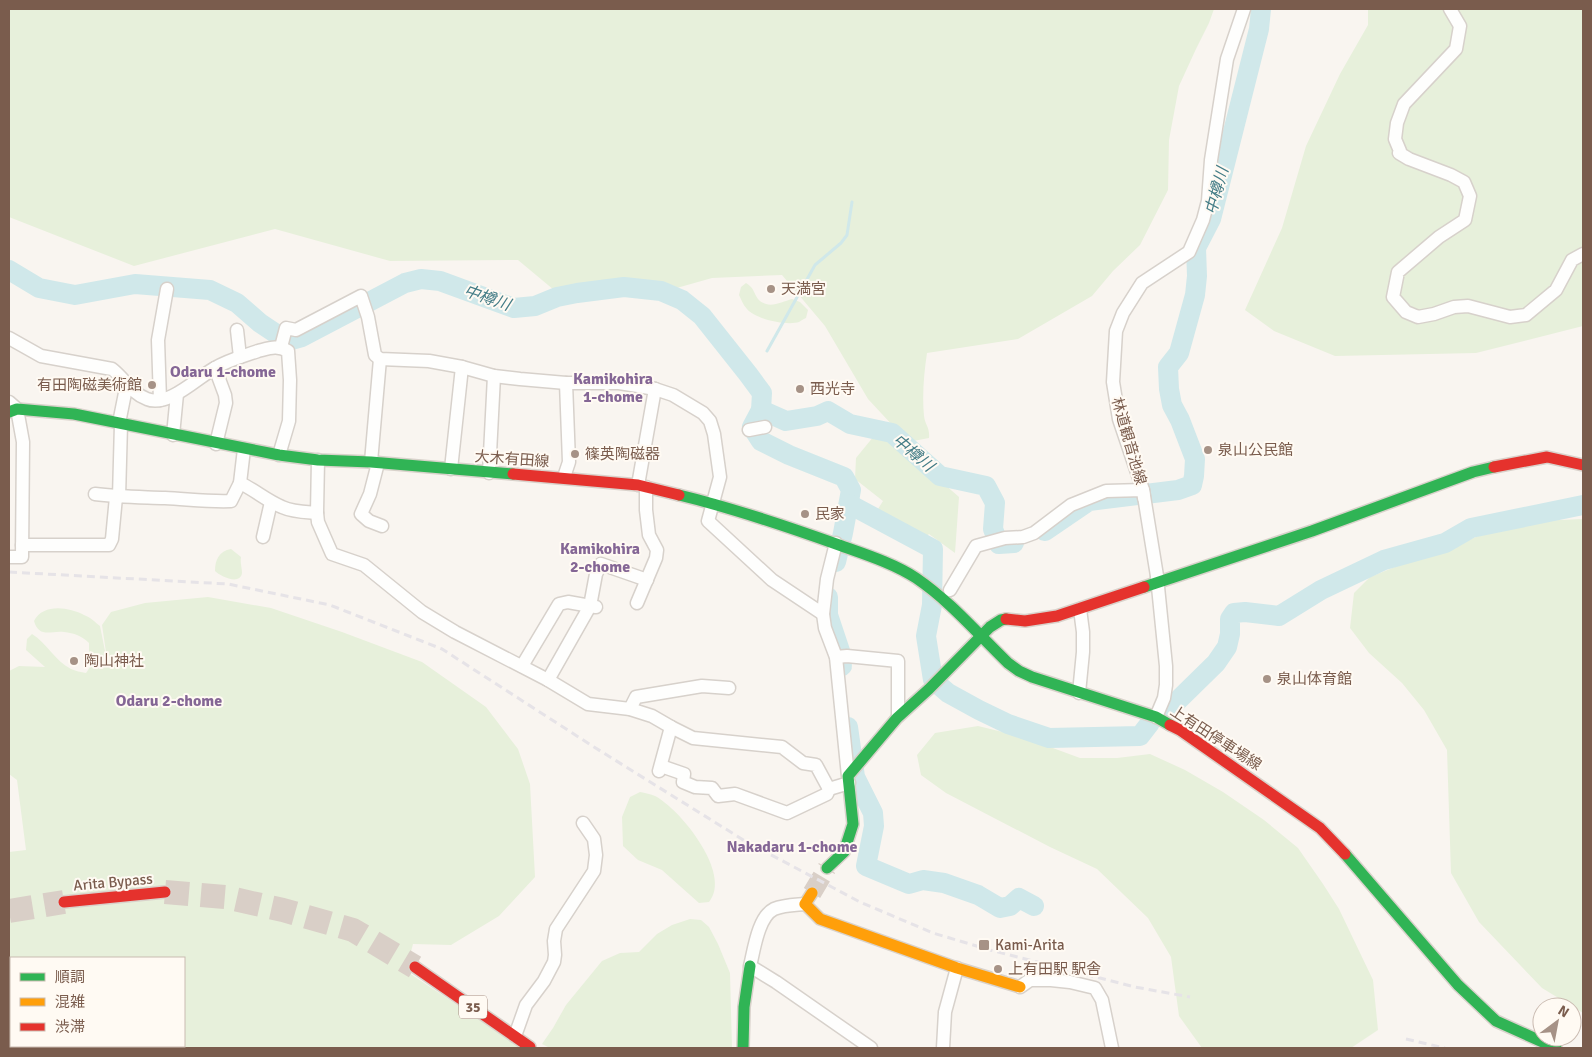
<svg xmlns="http://www.w3.org/2000/svg" width="1592" height="1057" font-family="Signika,'Noto Sans JP',sans-serif">
<style>
.green{fill:#e7f0db;fill-rule:evenodd}
.lines{fill:none;stroke-linecap:round;stroke-linejoin:round}
.stream{stroke:#d0e8ea;stroke-width:3}
.river{stroke:#d0e8ea;stroke-width:20}
.secondary-tunnel{stroke:#d9cfc7;stroke-width:19;stroke-dasharray:19 9;stroke-linecap:butt}
.highway-tunnel{stroke:#d9cfc7;stroke-width:24;stroke-dasharray:24 12;stroke-linecap:butt}
.street-casing{stroke:#d7d1cb;stroke-width:15}
.fast-casing{stroke:#d9d2cb;stroke-width:14}
.slow-casing{stroke:#d9d2cb;stroke-width:14}
.jam-casing{stroke:#d9d2cb;stroke-width:14}
.street{stroke:#fefefd;stroke-width:12}
.fast{stroke:#30b455;stroke-width:11}
.slow{stroke:#ff9f0a;stroke-width:11}
.jam{stroke:#e5322d;stroke-width:11}
.rail{stroke:#e6e3e7;stroke-width:3;stroke-dasharray:8 5;stroke-linecap:butt}
.poi-dot{fill:#a69286;stroke:#fffaf3;stroke-width:2}
.labels{text-anchor:middle;dominant-baseline:central;stroke-width:4;stroke-linejoin:round;paint-order:stroke}
.shield{fill:#fffaf3;stroke:#a28b7f;stroke-width:1}
.shield-label{font-size:14px;font-weight:bold;fill:#7a5c4d}
.poi-label{font-size:15px;fill:#7a5c4d;stroke:#fffaf3;text-anchor:start}
.street-label{font-size:15px;fill:#7a5c4d;stroke:#fffaf3}
.water-label{font-size:16px;font-style:italic;fill:#437c86;stroke:#fffaf3}
.neighbourhood-label{font-size:16px;font-weight:bold;fill:#846695;stroke:#fffaf3}
</style>
<rect width="100%" height="100%" fill="#f9f5f0"/>
<g class="green">
<path d="M 9,9 L 1214,9 L 1209,23 L 1196,49 L 1179,86 L 1169,140 L 1168,190 L 1140,245 L 1113,271 L 1092,296 L 1018,339 L 927,353 C 924,373 922,395 924,416 C 925,425 930,427 929,438 L 908,442 L 868,399 L 825,326 L 782,275 L 712,278 L 652,295 L 560,295 L 518,260 L 390,261 L 275,229 L 134,266 L 9,217 Z"/>
<path d="M 1368,9 L 1583,9 L 1583,326 L 1476,353 L 1335,356 L 1274,331 L 1245,310 L 1282,228 L 1306,146 L 1340,74 L 1368,25 Z"/>
<path d="M 746,283 C 755,289 753,292 758,299 C 768,310 781,302 792,299 L 800,302 L 808,310 L 806,318 C 803,319 801,321 799,322 C 787,326 755,319 747,309 C 743,305 741,299 739,295 L 741,287 Z"/>
<path d="M 874,436 L 891,438 L 959,497 L 955,553 L 929,534 L 925,538 L 878,509 L 883,501 L 855,479 L 856,458 Z"/>
<path d="M 1583,519 L 1583,1013 L 1542,988 L 1479,922 L 1451,873 L 1447,750 L 1424,710 L 1402,683 L 1369,653 L 1350,628 L 1354,593 L 1370,577 L 1427,554 L 1467,541 L 1509,522 Z"/>
<path d="M 231,549 L 241,557 C 240,562 242,568 242,573 C 240,586 220,576 215,571 C 215,560 219,551 231,549 Z"/>
<path d="M 208,597 L 271,608 L 342,632 L 422,662 L 486,707 L 518,749 L 530,784 L 535,877 L 499,916 L 451,945 L 413,944 L 406,971 L 522,1048 L 9,1048 L 9,852 L 26,850 L 17,780 L 9,774 L 9,671 L 19,666 L 45,667 L 26,650 L 27,639 L 32,634 C 47,643 55,661 71,669 C 75,671 81,672 86,673 L 94,661 L 89,655 L 89,643 C 82,636 74,633 64,632 C 52,630 39,639 34,621 C 43,603 69,607 84,615 C 90,617 95,622 100,626 L 108,666 L 102,625 L 111,612 L 145,603 ZM 11,958 L 184,958 L 184,1046 L 11,1046 Z"/>
<path d="M 978,726 L 1023,737 L 1080,758 L 1117,758 L 1150,754 L 1185,770 L 1223,792 L 1264,820 L 1298,848 L 1323,884 L 1339,909 L 1373,980 L 1378,1030 L 1351,1048 L 1202,1048 L 1179,1016 L 1171,957 L 1148,918 L 1097,869 L 1050,847 L 946,793 L 921,775 L 917,755 L 935,733 Z"/>
<path d="M 640,792 C 645,793 651,794 655,796 C 680,809 733,874 709,902 L 699,903 L 662,870 L 638,860 L 623,846 L 622,817 L 630,797 Z"/>
<path d="M 690,919 L 701,920 L 709,927 L 718,944 L 730,973 L 732,1048 L 550,1048 L 542,1044 L 553,1028 L 566,1005 L 602,961 L 620,953 L 639,952 L 657,934 L 672,925 Z"/>
</g>
<g class="lines">
<path class="stream" d="M 767,351 L 815,265 L 841,243 L 847,235 L 852,202"/>
<g class="river">
<path d="M 9,270 L 39,288 L 75,295 L 135,284 L 210,290 L 237,303 L 260,323 L 278,335 L 291,340 L 302,337 L 405,283 L 421,279 L 440,281 L 514,308 L 535,306 L 557,297 L 577,293 L 624,287 L 661,291 L 682,300 L 702,316 L 748,374 L 762,393 L 761,410 L 752,427 L 761,441 L 789,455 L 844,477 L 851,490 L 843,533 L 836,562"/>
<path d="M 761,410 L 786,421 L 817,416 L 828,411 L 850,424 L 892,433 L 940,476 L 986,486 L 995,503 L 993,529 L 999,544 L 1014,543"/>
<path d="M 849,504 L 933,549 L 932,605 L 926,636 L 933,680 L 948,693 L 979,710 L 1008,724 L 1049,738 L 1140,736 L 1150,723"/>
<path d="M 1045,531 L 1089,501 L 1178,490 L 1192,485 L 1194,476 L 1195,459 L 1180,420 L 1172,405 L 1169,389 L 1168,367 L 1179,353 L 1195,295 L 1197,276 L 1196,248 L 1211,219 L 1259,29 L 1261,9"/>
<path d="M 828,597 L 828,615 L 840,651 L 842,666"/>
<path d="M 1166,712 L 1216,663 L 1227,647 L 1230,634 L 1230,619 L 1234,613 L 1245,612 L 1279,616 L 1321,590 L 1384,560 L 1445,543 L 1471,528 L 1583,505"/>
<path d="M 848,727 L 855,777 L 873,813 L 874,826 L 866,866 L 909,884 L 923,880 L 944,883 L 978,895 L 1000,908 L 1010,906 L 1019,898 L 1034,906"/>
</g>
<path class="secondary-tunnel" d="M 812,893 L 827,868"/>
<g class="highway-tunnel">
<path d="M 165,892 L 225,897 L 283,910 L 353,930 L 415,967"/>
<path d="M 9,911 L 64,902"/>
</g>
<defs>
<g id="street">
<path d="M 1450,9 L 1460,26 L 1456,49 L 1404,104 L 1397,123 L 1395,139 L 1400,151 L 1399,153 L 1409,159 L 1451,175 L 1464,182 L 1470,196 L 1465,220 L 1439,237 L 1398,272 L 1393,297 L 1406,312 L 1418,317 L 1434,314 L 1454,307 L 1468,306 L 1510,317 L 1526,315 L 1556,290 L 1572,260 L 1583,254"/>
<path d="M 237,330 L 240,357"/>
<path d="M 9,338 L 41,356 L 112,369 C 124,378 131,393 147,399 C 168,408 198,377 215,368 C 228,360 244,356 258,351 C 270,348 277,345 288,351 L 290,380 L 289,421 L 279,455"/>
<path d="M 281,347 L 286,328 L 296,330 L 361,296 L 368,317 L 375,355 L 380,359 L 429,361 L 462,367 L 494,376 L 520,379 L 566,383 L 619,383 L 638,386 L 655,389 L 673,395 L 703,413 L 710,421 L 714,434 L 720,477 L 708,521 L 772,580 L 823,614"/>
<path d="M 215,368 L 225,395 L 226,403 L 216,444"/>
<path d="M 160,400 L 158,340 L 167,289"/>
<path d="M 9,402 L 17,409 L 23,442 L 22,557 L 9,557"/>
<path d="M 119,423 L 125,393 L 129,387"/>
<path d="M 749,430 L 765,427"/>
<path d="M 173,435 L 177,394"/>
<path d="M 371,462 L 380,359"/>
<path d="M 378,463 L 370,494 L 361,514 L 369,521 L 382,526"/>
<path d="M 451,469 L 462,367"/>
<path d="M 489,473 L 494,376"/>
<path d="M 564,477 L 569,462 L 566,383"/>
<path d="M 240,483 C 255,490 267,501 282,507 C 293,512 305,512 317,513 L 318,460"/>
<path d="M 638,485 L 655,389"/>
<path d="M 95,494 C 118,497 141,497 165,498 C 187,499 209,502 231,501 L 240,483 L 244,449"/>
<path d="M 119,497 L 121,424"/>
<path d="M 317,513 L 318,522 L 332,554 L 364,565 L 422,612 L 455,632 L 548,680 L 588,704 L 630,709 L 652,716 L 671,727 L 693,738 L 782,747 L 803,763 L 816,765 L 829,789 L 849,783"/>
<path d="M 263,537 L 271,502"/>
<path d="M 836,543 L 827,579 L 823,614 L 825,628 L 836,657 L 848,776"/>
<path d="M 22,545 L 109,545 L 112,539 L 116,497"/>
<path d="M 1158,582 L 1143,490 L 1119,419 L 1113,382 L 1116,331 L 1123,313 L 1142,283 L 1189,252 L 1203,220 L 1208,201 L 1211,160 L 1227,59 L 1244,9"/>
<path d="M 950,590 L 976,546 L 1005,538 L 1023,537 L 1034,533 L 1071,505 L 1106,491 L 1143,490 L 1144,498"/>
<path d="M 637,603 L 656,558 L 657,550 L 649,535 L 646,510 L 646,487"/>
<path d="M 836,657 L 847,656 L 898,661 L 898,716"/>
<path d="M 522,666 L 559,604 L 568,602 L 596,607"/>
<path d="M 548,680 L 590,606 L 596,574 L 601,564 L 647,580"/>
<path d="M 1079,693 L 1083,652 L 1083,632 L 1080,609"/>
<path d="M 630,709 L 636,697 L 702,686 L 729,688"/>
<path d="M 1156,717 L 1164,698 L 1166,685 L 1166,666 L 1157,577"/>
<path d="M 661,766 L 684,774 L 683,782 L 695,787 L 712,788 L 718,796 L 735,794 L 787,813 L 827,794 L 829,789"/>
<path d="M 659,771 L 671,727"/>
<path d="M 805,904 C 795,905 784,905 774,909 C 758,917 754,950 750,966 L 776,982 L 871,1048"/>
<path d="M 1020,987 L 1030,980 L 1051,980 L 1070,982 L 1095,988 L 1102,1000 L 1112,1048"/>
<path d="M 515,1036 L 526,1005 L 544,981 L 554,962 L 555,955 L 554,941 L 556,929 L 594,871 L 596,855 L 594,839 L 583,823"/>
<path d="M 943,1048 L 945,1012 L 957,968"/>
</g>
<g id="fast">
<path d="M 9,412 L 17,409 L 74,414 L 279,455 L 318,460 L 371,462 L 513,474"/>
<path d="M 679,495 C 733,508 786,526 839,545 C 864,554 893,563 916,578 C 950,601 978,634 1008,663 L 1019,671 L 1032,677 L 1156,717 L 1170,725"/>
<path d="M 1144,587 L 1312,531 L 1473,472 L 1494,467"/>
<path d="M 1345,854 L 1458,985 L 1496,1021 L 1556,1048"/>
<path d="M 827,868 L 844,852 L 853,824 L 848,776 L 897,718 L 929,689 L 990,627 L 1001,620 L 1006,619"/>
<path d="M 743,1048 L 744,1007 L 750,966"/>
</g>
<path id="slow" d="M 812,893 L 805,904 L 820,919 L 957,968 L 1020,987"/>
<g id="jam">
<path d="M 1494,467 L 1547,457 L 1583,465"/>
<path d="M 513,474 L 638,485 L 679,495"/>
<path d="M 1006,619 L 1025,621 L 1057,616 L 1144,587"/>
<path d="M 1170,725 L 1180,730 L 1320,828 L 1345,854"/>
<path d="M 64,902 L 165,892"/>
<path d="M 415,967 L 530,1047"/>
</g>
</defs>
<use href="#street" class="street-casing"/>
<use href="#fast" class="fast-casing"/>
<use href="#slow" class="slow-casing"/>
<use href="#jam" class="jam-casing"/>
<use href="#street" class="street"/>
<use href="#fast" class="fast"/>
<use href="#slow" class="slow"/>
<use href="#jam" class="jam"/>
<g class="rail">
<path d="M 9,572 L 228,584 L 330,605 L 442,649 L 594,747 L 745,841 L 860,902 L 933,933 L 990,950 L 1135,987 L 1190,997"/>
<path d="M 1406,1039 L 1445,1048"/>
</g>
</g>
<g class="poi-dot">
<circle cx="771" cy="289" r="5"/>
<circle cx="152" cy="385" r="5"/>
<circle cx="800" cy="389" r="5"/>
<circle cx="1208" cy="450" r="5"/>
<circle cx="575" cy="454" r="5"/>
<circle cx="805" cy="514" r="5"/>
<circle cx="74" cy="661" r="5"/>
<circle cx="1267" cy="679" r="5"/>
<rect x="978" y="939" width="12" height="12" rx="2.5"/>
<circle cx="998" cy="969" r="5"/>
</g>
<g class="labels">
<rect class="shield" x="459" y="995.5" width="28" height="23" rx="4"/>
<g class="shield-label">
<text x="473" y="1007">35</text>
</g>
<g class="poi-label">
<text x="781" y="289">天満宮</text>
<text x="142" y="385" text-anchor="end">有田陶磁美術館</text>
<text x="810" y="389">西光寺</text>
<text x="1218" y="450">泉山公民館</text>
<text x="585" y="454">篠英陶磁器</text>
<text x="815" y="514">民家</text>
<text x="84" y="661">陶山神社</text>
<text x="1277" y="679">泉山体育館</text>
<text x="995" y="945">Kami-Arita</text>
<text x="1008" y="969">上有田駅 駅舎</text>
</g>
<g class="street-label">
<text transform="translate(1129 441) rotate(74)">林道観音池線</text>
<text transform="translate(512 459) rotate(4)">大木有田線</text>
<text transform="translate(1216 738) rotate(33)">上有田停車場線</text>
<text transform="translate(113 882) rotate(-5)">Arita Bypass</text>
</g>
<g class="water-label">
<text transform="translate(1217 191) rotate(-75)">中樽川</text>
<text transform="translate(487 298) rotate(19)">中樽川</text>
<text transform="translate(913 453) rotate(40)">中樽川</text>
</g>
<g class="neighbourhood-label">
<text x="223" y="372">Odaru 1-chome</text>
<text x="613" y="379">Kamikohira<tspan x="613" dy="18">1-chome</tspan></text>
<text x="600" y="549">Kamikohira<tspan x="600" dy="18">2-chome</tspan></text>
<text x="169" y="701">Odaru 2-chome</text>
<text x="792" y="847">Nakadaru 1-chome</text>
</g>
</g>
<rect width="1592" height="1057" fill="none" stroke="#7a5c4d" stroke-width="20"/>
<rect x="10" y="957" width="175" height="90" fill="#fffaf3" stroke="#cabbb1"/>
<rect x="20" y="973" width="25" height="8" fill="#30b455" stroke="#cabbb1"/>
<text x="55" y="982" font-size="15" fill="#7a5c4d">順調</text>
<rect x="20" y="998" width="25" height="8" fill="#ff9f0a" stroke="#cabbb1"/>
<text x="55" y="1007" font-size="15" fill="#7a5c4d">混雑</text>
<rect x="20" y="1023" width="25" height="8" fill="#e5322d" stroke="#cabbb1"/>
<text x="55" y="1032" font-size="15" fill="#7a5c4d">渋滞</text>
<g transform="translate(1557 1022) rotate(32)"><circle r="24" fill="#fffaf3" stroke="#cabbb1"/>
<path d="M0-4L9 19L0 12L-9 19Z" fill="#a69286"/>
<text y="-8" font-size="14" font-weight="bold" text-anchor="middle" fill="#7a5c4d">N</text>
</g>
</svg>
